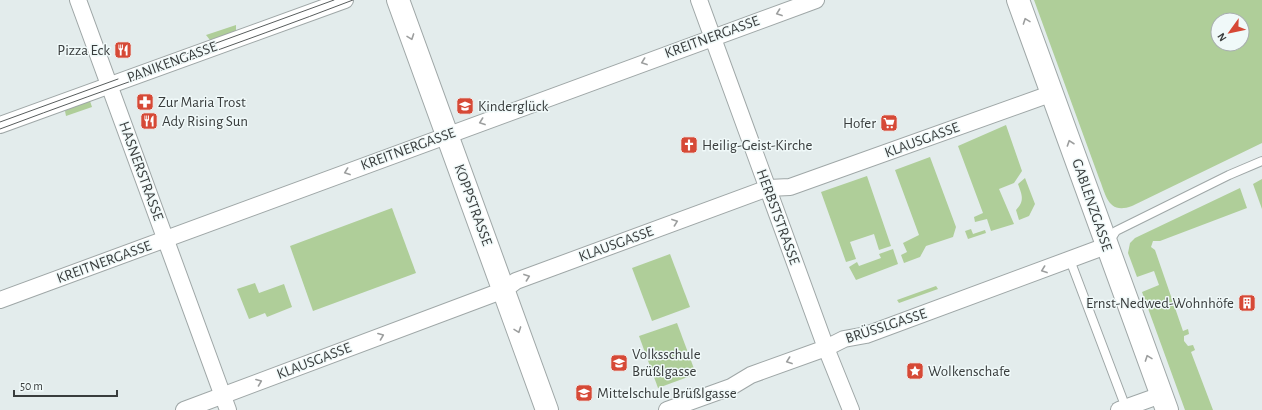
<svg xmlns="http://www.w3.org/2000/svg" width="1262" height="410" font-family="'Alegreya Sans',sans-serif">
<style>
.green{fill:#afce99;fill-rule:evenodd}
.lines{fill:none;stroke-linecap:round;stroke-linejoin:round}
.lane-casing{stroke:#9fa7a7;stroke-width:10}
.street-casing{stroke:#9fa7a7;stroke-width:18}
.secondary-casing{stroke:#9fa7a7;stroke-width:24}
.lane{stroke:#fff;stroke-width:8}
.street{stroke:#fff;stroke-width:16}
.secondary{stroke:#fff;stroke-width:22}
.tram{stroke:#585d5d;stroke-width:1}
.oneway{stroke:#9c9e9e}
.labels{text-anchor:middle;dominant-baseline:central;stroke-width:3;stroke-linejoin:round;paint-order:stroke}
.street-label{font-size:15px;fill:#393d3d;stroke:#f0f9f9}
.poi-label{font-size:15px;fill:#393d3d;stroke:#f0f9f9;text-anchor:start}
</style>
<rect width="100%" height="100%" fill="#e3ecec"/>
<g class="green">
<path d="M 1034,0 L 1262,0 L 1262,143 L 1132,206 C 1108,215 1106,195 1099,178 ZM 1218,20 L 1242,20 L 1242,44 L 1218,44 Z"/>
<path d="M 236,25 L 236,31 L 210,40 L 206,35 Z"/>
<path d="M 90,101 L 92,107 L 66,116 L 65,111 L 66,110 Z"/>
<path d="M 1006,125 L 1022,171 L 1014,183 L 999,189 L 1014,224 L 991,231 L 987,219 L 975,222 L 974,217 L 983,213 L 958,146 Z"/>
<path d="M 930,157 L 956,227 L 953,237 L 926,246 L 920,257 L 904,263 L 901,255 L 907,252 L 903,243 L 919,235 L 895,170 Z"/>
<path d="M 867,176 L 891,246 L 879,250 L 874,234 L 850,242 L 856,259 L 846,262 L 821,192 Z"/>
<path d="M 1025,178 L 1035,204 L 1029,216 L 1019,220 L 1016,210 C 1025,201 1022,195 1018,184 Z"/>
<path d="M 1262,179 L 1262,209 L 1253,184 Z"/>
<path d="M 1240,188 L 1247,208 L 1160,241 L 1153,241 L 1151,247 L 1155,250 L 1183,331 L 1188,329 L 1189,334 L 1184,336 L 1184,341 L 1188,346 L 1193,345 L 1195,350 L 1191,352 L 1213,410 L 1185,410 L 1142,292 L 1159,285 L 1154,271 L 1137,277 L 1128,253 L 1130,243 L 1135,238 Z"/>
<path d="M 392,208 L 416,273 L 313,311 L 290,246 Z"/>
<path d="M 971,229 L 973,234 L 985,230 L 986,233 L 968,239 L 965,231 Z"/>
<path d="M 893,249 L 898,264 L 856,280 L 849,267 L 857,262 L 859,266 L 881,258 L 879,254 Z"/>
<path d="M 670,254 L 690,307 L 652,321 L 632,268 Z"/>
<path d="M 255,283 L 259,293 L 284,284 L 292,307 L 267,317 L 265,313 L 249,319 L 237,289 Z"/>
<path d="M 936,286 L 938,289 L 899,303 L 897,300 Z"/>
<path d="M 677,323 L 696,374 L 658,388 L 639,336 Z"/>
</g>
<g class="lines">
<defs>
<g id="lane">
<path d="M 1109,242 L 1116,231 L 1229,175 L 1262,161"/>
<path d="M 1070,260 L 1126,408"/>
</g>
<g id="street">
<path d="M 78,0 L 228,410"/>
<path d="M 699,0 L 826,348 L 851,410"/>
<path d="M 0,125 L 345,0"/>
<path d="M 0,300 L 816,0"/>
<path d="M 184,410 L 504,290 L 516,281 L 768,188 L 790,187 L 1053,93"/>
<path d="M 667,410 L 731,387 L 751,375 L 826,348 L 844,339 L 866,335 L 1106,246"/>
<path d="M 1119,410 L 1161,395"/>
</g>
<g id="secondary">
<path d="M 398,0 L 547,410"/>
<path d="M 1018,0 L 1167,410"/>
</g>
</defs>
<use href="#lane" class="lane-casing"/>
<use href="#street" class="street-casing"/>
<use href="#secondary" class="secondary-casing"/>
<use href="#lane" class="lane"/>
<use href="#street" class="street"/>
<use href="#secondary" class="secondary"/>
<g class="tram">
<path d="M 178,57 L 334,0"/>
<path d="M 0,122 L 118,79"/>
<path d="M 0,129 C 117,85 236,45 353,0"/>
</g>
</g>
<defs><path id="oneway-chevron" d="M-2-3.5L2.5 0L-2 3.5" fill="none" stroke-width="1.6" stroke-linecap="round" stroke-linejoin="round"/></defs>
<g class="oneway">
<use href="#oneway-chevron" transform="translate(779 13) rotate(160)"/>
<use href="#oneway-chevron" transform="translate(1026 21) rotate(-110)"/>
<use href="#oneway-chevron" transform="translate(411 37) rotate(70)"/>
<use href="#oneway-chevron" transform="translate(644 62) rotate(160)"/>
<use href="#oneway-chevron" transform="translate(482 122) rotate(160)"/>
<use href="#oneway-chevron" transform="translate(1070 143) rotate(-109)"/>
<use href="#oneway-chevron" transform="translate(347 172) rotate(160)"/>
<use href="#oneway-chevron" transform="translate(675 222) rotate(-20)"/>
<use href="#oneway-chevron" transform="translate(1044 270) rotate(160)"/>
<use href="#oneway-chevron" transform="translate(527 277) rotate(-20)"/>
<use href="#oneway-chevron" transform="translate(518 330) rotate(70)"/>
<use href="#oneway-chevron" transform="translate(381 336) rotate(-21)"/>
<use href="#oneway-chevron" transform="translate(1148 358) rotate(-110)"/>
<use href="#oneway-chevron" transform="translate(789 361) rotate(160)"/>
<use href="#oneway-chevron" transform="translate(259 382) rotate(-21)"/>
</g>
<defs>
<symbol id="restaurant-square" viewBox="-11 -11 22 22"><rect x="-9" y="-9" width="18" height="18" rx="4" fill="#d64936" stroke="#f0f9f9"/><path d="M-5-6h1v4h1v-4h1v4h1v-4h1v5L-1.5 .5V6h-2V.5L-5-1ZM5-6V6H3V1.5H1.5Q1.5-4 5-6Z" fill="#fff"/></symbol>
<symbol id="pharmacy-square" viewBox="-11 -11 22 22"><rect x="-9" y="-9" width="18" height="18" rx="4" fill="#d64936" stroke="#f0f9f9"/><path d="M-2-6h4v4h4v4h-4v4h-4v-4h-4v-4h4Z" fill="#fff"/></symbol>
<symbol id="school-square" viewBox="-11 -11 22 22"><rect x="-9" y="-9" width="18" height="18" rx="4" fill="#d64936" stroke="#f0f9f9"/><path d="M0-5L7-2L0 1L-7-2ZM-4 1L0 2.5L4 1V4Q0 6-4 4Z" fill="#fff"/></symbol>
<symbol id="supermarket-square" viewBox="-11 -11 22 22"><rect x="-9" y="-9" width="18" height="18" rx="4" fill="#d64936" stroke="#f0f9f9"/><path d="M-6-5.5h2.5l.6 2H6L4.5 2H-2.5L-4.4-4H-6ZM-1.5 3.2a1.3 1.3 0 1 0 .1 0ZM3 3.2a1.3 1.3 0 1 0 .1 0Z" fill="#fff"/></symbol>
<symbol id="church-square" viewBox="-11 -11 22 22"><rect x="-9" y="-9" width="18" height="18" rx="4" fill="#d64936" stroke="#f0f9f9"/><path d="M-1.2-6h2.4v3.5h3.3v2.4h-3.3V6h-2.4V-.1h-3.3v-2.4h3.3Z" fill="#fff"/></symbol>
<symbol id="building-square" viewBox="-11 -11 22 22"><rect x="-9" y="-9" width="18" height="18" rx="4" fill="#d64936" stroke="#f0f9f9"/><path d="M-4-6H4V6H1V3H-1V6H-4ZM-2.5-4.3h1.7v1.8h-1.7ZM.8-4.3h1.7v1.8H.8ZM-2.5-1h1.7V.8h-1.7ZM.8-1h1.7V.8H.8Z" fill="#fff"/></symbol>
<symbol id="sight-square" viewBox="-11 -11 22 22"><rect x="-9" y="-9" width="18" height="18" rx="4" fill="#d64936" stroke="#f0f9f9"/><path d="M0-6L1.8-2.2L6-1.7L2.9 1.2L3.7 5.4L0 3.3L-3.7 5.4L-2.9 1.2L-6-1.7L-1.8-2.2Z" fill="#fff"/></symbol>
</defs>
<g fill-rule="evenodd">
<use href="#restaurant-square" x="113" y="40" width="20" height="20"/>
<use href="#pharmacy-square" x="135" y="92" width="20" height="20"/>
<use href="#school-square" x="455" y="96" width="20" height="20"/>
<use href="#restaurant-square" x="139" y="111" width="20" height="20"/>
<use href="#supermarket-square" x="879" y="113" width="20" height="20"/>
<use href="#church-square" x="679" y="135" width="20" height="20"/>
<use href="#building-square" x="1237" y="293" width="20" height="20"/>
<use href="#school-square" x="609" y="353" width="20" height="20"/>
<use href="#sight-square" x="905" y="361" width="20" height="20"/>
<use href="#school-square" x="574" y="383" width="20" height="20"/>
</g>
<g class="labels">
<g class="street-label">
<text transform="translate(712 37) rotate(-20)">KREITNERGASSE</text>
<text transform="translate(172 62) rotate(-20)">PANIKENGASSE</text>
<text transform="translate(922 140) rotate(-20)">KLAUSGASSE</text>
<text transform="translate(408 149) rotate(-20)">KREITNERGASSE</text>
<text transform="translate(141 171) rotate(70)">HASNERSTRASSE</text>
<text transform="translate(473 205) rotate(70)">KOPPSTRASSE</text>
<text transform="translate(1092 205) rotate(71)">GABLENZGASSE</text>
<text transform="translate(778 217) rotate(70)">HERBSTSTRASSE</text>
<text transform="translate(616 244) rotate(-20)">KLAUSGASSE</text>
<text transform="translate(104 262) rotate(-20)">KREITNERGASSE</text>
<text transform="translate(886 326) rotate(-18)">BRÜSSLGASSE</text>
<text transform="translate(314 361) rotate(-21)">KLAUSGASSE</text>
</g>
<g class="poi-label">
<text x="110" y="50" text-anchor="end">Pizza Eck</text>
<text x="158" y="102">Zur Maria Trost</text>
<text x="478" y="106">Kinderglück</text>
<text x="162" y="121">Ady Rising Sun</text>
<text x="876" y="123" text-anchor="end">Hofer</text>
<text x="702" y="145">Heilig-Geist-Kirche</text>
<text x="1234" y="303" text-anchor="end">Ernst-Nedwed-Wohnhöfe</text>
<text x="632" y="354">Volksschule<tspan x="632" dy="17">Brüßlgasse</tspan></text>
<text x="928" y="371">Wolkenschafe</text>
<text x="597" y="393">Mittelschule Brüßlgasse</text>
</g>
</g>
<g transform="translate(1230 32) rotate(237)"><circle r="19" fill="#f0f9f9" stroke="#a7aeae"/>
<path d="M0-3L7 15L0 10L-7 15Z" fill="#d64936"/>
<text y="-6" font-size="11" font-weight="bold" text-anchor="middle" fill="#393d3d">N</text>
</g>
<path d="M14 390v6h103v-6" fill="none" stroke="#393d3d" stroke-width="2"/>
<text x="20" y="390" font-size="12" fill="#393d3d" stroke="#f0f9f9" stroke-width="3" paint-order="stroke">50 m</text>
</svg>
